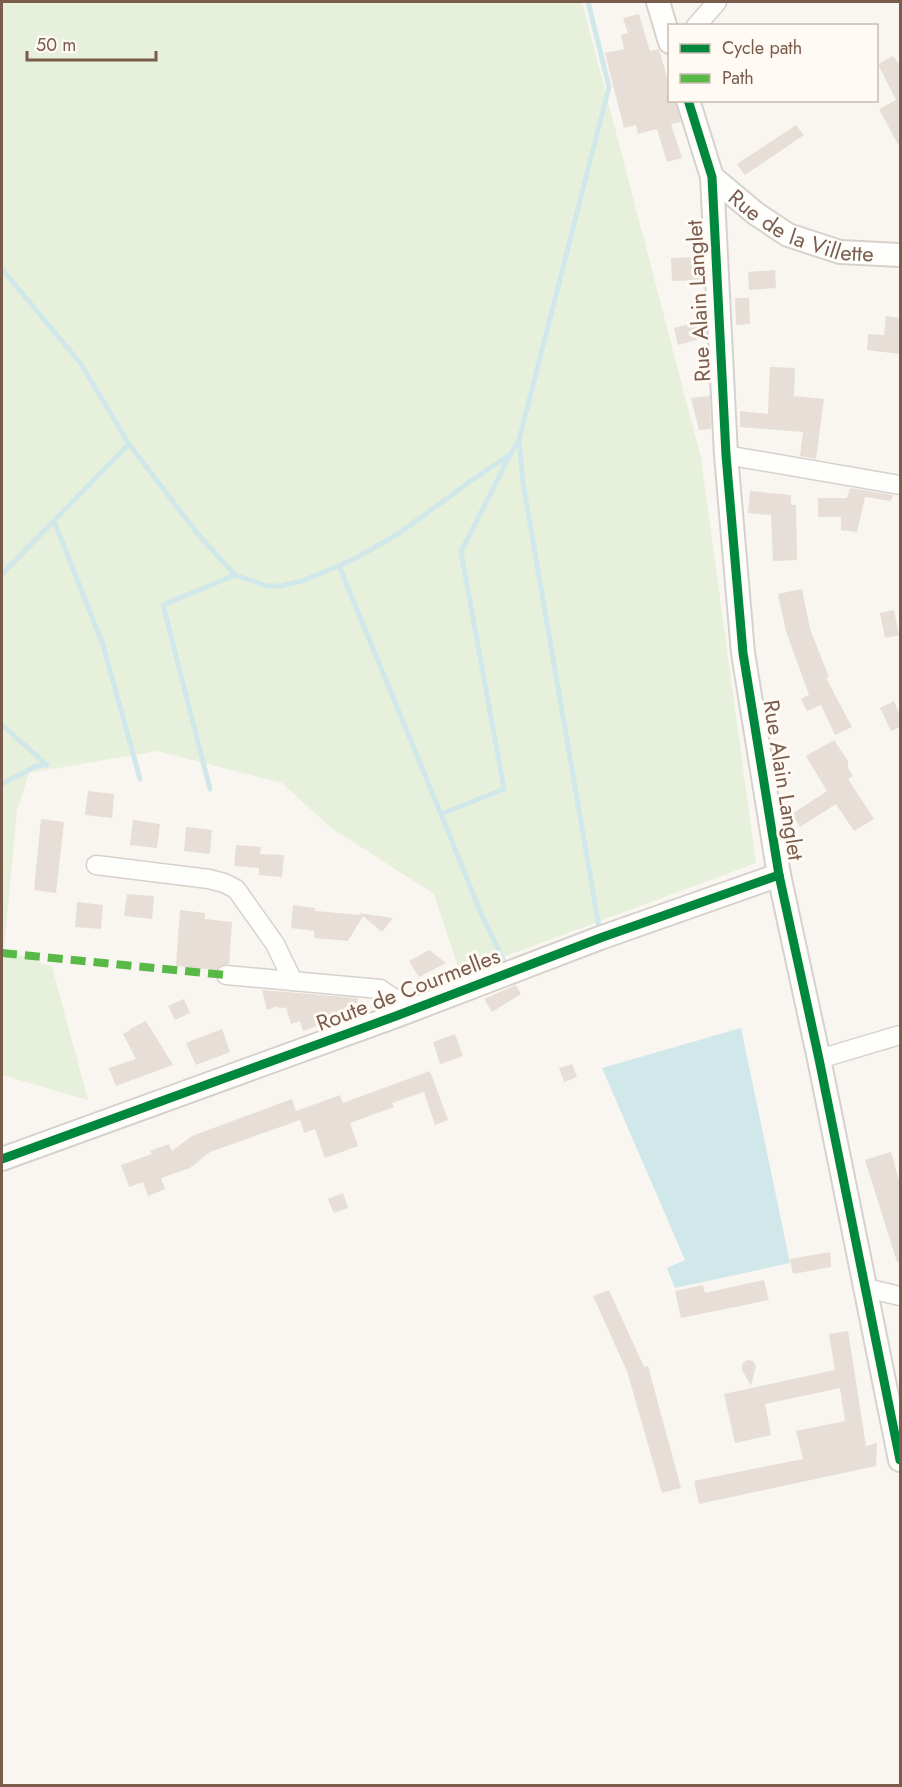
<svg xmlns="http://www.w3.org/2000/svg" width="902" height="1787" font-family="Jost,sans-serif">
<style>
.green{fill:#e7f0db}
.water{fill:#d0e8ea}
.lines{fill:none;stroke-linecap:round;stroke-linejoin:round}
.stream{stroke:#d0e8ea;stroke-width:5}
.building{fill:#e6ded7}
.minor-casing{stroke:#d7d1cb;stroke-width:21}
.tertiary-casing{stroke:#d7d1cb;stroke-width:26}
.minor{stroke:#fefefd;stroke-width:18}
.tertiary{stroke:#fefefd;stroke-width:22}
.quiet{stroke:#58b947;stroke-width:8;stroke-dasharray:15 8;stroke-linecap:butt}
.cycleway-casing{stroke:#fffaf3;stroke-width:13}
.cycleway{stroke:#00873e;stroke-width:9}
.labels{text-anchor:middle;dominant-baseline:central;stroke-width:6;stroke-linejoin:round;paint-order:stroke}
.street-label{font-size:22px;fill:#7a5c4d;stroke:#fffaf3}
</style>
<rect width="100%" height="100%" fill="#f9f5f0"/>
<path class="green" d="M 2,2 L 582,2 L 701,458 L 756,863 L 460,973 L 434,894 L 330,827 L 282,783 L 157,751 L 29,773 L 17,810 L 4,949 L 52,967 L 88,1100 L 2,1075 Z"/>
<path class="water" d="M 741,1028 L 790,1263 L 675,1288 L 667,1268 L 685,1260 L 602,1068 Z"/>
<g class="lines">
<g class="stream">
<path d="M 2,269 L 81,364 L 129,444 L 197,533 L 235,575 L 267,586 L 280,586 L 302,581 L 329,570 L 358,557 L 398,534 L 475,478 L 508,456"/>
<path d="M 519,440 L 523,483 L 600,933"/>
<path d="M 54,521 L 103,645 L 140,779"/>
<path d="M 339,566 L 441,814"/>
<path d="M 2,574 L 129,444"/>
<path d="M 2,725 L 47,765"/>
<path d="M 2,784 L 36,766 L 47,765"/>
<path d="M 210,789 L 163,605 L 235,575"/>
<path d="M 507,968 L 480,911 L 441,814 L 504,789 L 461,552 L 510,455 L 519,440 L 609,87 L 588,2"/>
</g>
</g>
<g class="building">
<path d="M 639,14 L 650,51 L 659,49 L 669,84 L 669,100 L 675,100 L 681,122 L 671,124 L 682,158 L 667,162 L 657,129 L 638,134 L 636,125 L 624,128 L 605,53 L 624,49 L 621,35 L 628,33 L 623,18 Z"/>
<path d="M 893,56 L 900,65 L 900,148 L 879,109 L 896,100 L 878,64 Z"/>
<path d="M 796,125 L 804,135 L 745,175 L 737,164 Z"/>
<path d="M 699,257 L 700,261 L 703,261 L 704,280 L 672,281 L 671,258 Z"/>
<path d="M 775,270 L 776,288 L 749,290 L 748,272 Z"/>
<path d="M 735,298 L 749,298 L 750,324 L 736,325 Z"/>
<path d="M 886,316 L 900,318 L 900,354 L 867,350 L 868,334 L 884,335 Z"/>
<path d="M 706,319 L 707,337 L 678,345 L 674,328 Z"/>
<path d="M 770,367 L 795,368 L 794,396 L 824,399 L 816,459 L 800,456 L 803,432 L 740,427 L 740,411 L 768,414 Z"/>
<path d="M 710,396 L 711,429 L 699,430 L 691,398 Z"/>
<path d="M 850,488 L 893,495 L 891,501 L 865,497 L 857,532 L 841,530 L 841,517 L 818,517 L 818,498 L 847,498 Z"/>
<path d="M 750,491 L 791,495 L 791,505 L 796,505 L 797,560 L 773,561 L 771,515 L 748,513 Z"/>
<path d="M 802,589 L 810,629 L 829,677 L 826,678 L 852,727 L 835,735 L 821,705 L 807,711 L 801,699 L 809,695 L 786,631 L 778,594 Z"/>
<path d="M 894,610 L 899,635 L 885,638 L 880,613 Z"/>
<path d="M 894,701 L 900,716 L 900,727 L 891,731 L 880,708 Z"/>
<path d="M 834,740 L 848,761 L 848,768 L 853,776 L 848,779 L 874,819 L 854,831 L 836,804 L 800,827 L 792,814 L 827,791 L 806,756 Z"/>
<path d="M 88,791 L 114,794 L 112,818 L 85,815 Z"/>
<path d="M 41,819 L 64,822 L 56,893 L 34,890 Z"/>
<path d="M 133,820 L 160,824 L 157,848 L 130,845 Z"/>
<path d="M 186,827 L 212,830 L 210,854 L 184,851 Z"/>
<path d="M 236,845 L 261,847 L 260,854 L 284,855 L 282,877 L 259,875 L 259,868 L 234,866 Z"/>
<path d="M 127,894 L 154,896 L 152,919 L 124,916 Z"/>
<path d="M 77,902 L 103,905 L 101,929 L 75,927 Z"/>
<path d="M 293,905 L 315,908 L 315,911 L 361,915 L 359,913 L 393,918 L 382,932 L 363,916 L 348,941 L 314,938 L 314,931 L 291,928 Z"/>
<path d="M 180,910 L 205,913 L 205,919 L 232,922 L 229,964 L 222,965 L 216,970 L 176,966 Z"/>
<path d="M 429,950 L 446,963 L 419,977 L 409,961 Z"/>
<path d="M 516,985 L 521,994 L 492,1012 L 484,999 Z"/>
<path d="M 262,990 L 358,998 L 357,1012 L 303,1031 L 300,1021 L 291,1024 L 286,1007 L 279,1009 L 278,1006 L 267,1010 Z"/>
<path d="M 184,999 L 190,1013 L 175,1020 L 168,1006 Z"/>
<path d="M 146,1021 L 173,1065 L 116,1086 L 109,1068 L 136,1059 L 123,1034 L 130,1030 L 130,1029 Z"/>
<path d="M 222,1029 L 230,1052 L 196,1065 L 186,1043 Z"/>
<path d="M 455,1034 L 463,1056 L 440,1064 L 433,1042 Z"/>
<path d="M 572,1064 L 577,1077 L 564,1082 L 559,1068 Z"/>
<path d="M 430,1071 L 448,1120 L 435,1125 L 424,1092 L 392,1103 L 394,1107 L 350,1123 L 358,1146 L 325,1158 L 315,1129 L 304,1133 L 300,1120 L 210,1152 L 190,1168 L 161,1178 L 165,1189 L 148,1196 L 143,1182 L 129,1187 L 121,1165 L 152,1154 L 150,1151 L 169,1144 L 172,1151 L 192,1136 L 292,1099 L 296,1111 L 340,1095 L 343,1103 Z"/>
<path d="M 891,1152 L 900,1184 L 900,1262 L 897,1262 L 865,1160 Z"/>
<path d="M 343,1193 L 348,1208 L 334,1213 L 328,1199 Z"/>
<path d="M 830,1252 L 831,1267 L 793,1274 L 790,1259 Z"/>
<path d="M 764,1280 L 769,1300 L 681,1318 L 675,1291 L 703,1285 L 705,1293 Z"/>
<path d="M 609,1290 L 644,1367 L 648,1366 L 681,1488 L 662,1493 L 627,1371 L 593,1296 Z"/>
<path d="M 848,1331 L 866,1446 L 877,1443 L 876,1466 L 699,1504 L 694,1481 L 803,1459 L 796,1431 L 845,1421 L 840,1388 L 765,1404 L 771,1435 L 735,1443 L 724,1394 L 835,1370 L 829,1334 Z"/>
<path d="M 747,1360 L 753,1361 L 756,1366 L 751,1386 L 742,1370 L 742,1364 Z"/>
</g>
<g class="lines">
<defs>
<g id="minor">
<path d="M 696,26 L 717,2"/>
<path d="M 726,455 L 900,485"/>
<path d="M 96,865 L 209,879 L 224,883 L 236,889 L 275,944 L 293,981"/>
<path d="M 226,975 L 380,989 L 411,1010"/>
<path d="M 819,1059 L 900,1035"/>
<path d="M 866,1288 L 900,1296"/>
</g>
<g id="tertiary">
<path d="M 658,2 L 670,42"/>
<path d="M 688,100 L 712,177 L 726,455 L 743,653 L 779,875 L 819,1059 L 900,1460"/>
<path id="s1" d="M 712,177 L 755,213 L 788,235 L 840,252 L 900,255"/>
<path d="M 2,1159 L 396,1016 L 600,938 L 779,875"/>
</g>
</defs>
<use href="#minor" class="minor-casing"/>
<use href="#tertiary" class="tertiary-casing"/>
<use href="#minor" class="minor"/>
<use href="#tertiary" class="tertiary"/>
<path class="quiet" d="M 2,953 L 226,975"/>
<defs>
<g id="cycleway">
<path d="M 688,100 L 712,177 L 726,455 L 743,653 L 779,875 L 819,1059 L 900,1460"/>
<path d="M 2,1159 L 396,1016 L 600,938 L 779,875"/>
</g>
</defs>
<use href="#cycleway" class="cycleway-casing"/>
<use href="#cycleway" class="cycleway"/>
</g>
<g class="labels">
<g class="street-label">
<text stroke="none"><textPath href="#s1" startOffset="105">Rue de la Villette</textPath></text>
<text transform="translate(698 301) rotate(-93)">Rue Alain Langlet</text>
<text transform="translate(784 780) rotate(81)">Rue Alain Langlet</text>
<text transform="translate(408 989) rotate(-21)">Route de Courmelles</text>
</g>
</g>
<rect width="902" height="1787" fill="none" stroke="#7a5c4d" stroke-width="6"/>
<rect x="668" y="24" width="210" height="78" fill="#fffaf3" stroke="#cabbb1" stroke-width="1.5"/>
<rect x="680" y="44" width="30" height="9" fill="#00873e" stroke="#cabbb1" stroke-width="1.5"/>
<text x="722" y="54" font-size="18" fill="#7a5c4d">Cycle path</text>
<rect x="680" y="74" width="30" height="9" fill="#58b947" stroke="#cabbb1" stroke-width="1.5"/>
<text x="722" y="84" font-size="18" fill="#7a5c4d">Path</text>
<path d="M27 51v9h129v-9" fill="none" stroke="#7a5c4d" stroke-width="3"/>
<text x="36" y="51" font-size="18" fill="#7a5c4d" stroke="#fffaf3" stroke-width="4.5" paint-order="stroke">50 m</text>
</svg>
